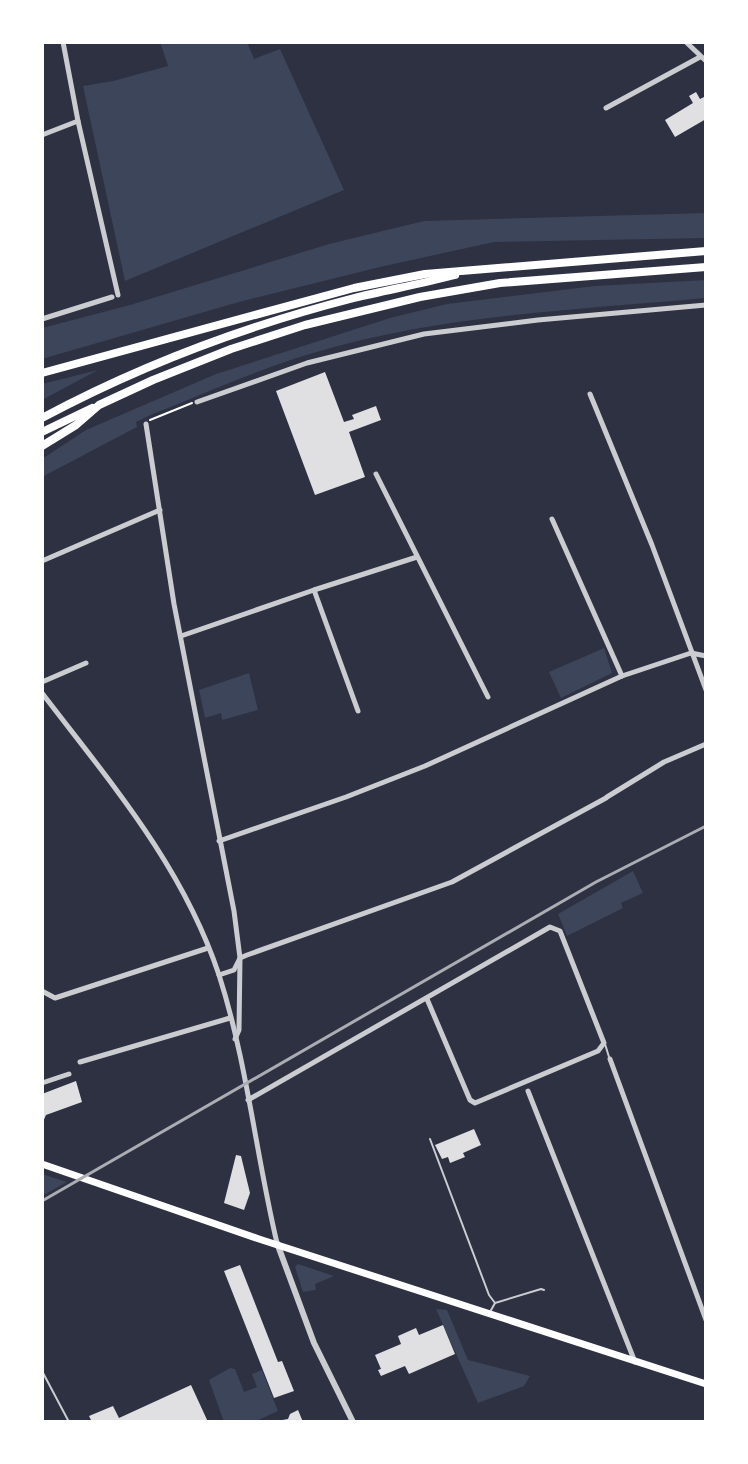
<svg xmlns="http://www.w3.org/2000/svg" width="748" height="1464" font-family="'Fira Sans Condensed',sans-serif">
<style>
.green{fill:#3c4559}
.building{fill:#e0e0e3}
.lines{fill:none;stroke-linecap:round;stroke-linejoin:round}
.path{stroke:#fff;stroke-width:2}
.service{stroke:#caccd0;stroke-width:2}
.minor{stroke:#caccd0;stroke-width:5}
.tertiary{stroke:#caccd0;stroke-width:6}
.primary{stroke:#fff;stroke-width:7}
.motorway{stroke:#fff;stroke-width:8}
.rail{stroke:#abadb3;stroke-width:3}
</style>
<rect width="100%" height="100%" fill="#2d3142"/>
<g class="green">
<path d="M 160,42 L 247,42 L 254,59 L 280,49 L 344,190 L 125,281 L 83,86 L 113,81 L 168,66 Z"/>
<path d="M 706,213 L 706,238 L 494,242 L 380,267 L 239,302 L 42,359 L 42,328 L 130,305 L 329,244 L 424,221 Z"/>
<path d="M 706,280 L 706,298 C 575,310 440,315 313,353 C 259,369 206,393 153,414 L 136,422 L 137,427 L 42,477 L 42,459 L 86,430 L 216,374 L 390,318 L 447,304 L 595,286 Z"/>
<path d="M 98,370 L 42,400 L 42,384 Z"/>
<path d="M 604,648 L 612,673 L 561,698 L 549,672 Z"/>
<path d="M 249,673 L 258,710 L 222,720 L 221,713 L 205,718 L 199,690 Z"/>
<path d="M 633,871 L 643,893 L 621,903 L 623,908 L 567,936 L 558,914 Z"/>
<path d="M 42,1173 L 42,1174 L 67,1182 L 42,1196 Z"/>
<path d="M 298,1264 L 334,1276 L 315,1284 L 316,1290 L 303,1292 L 295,1267 Z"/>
<path d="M 436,1309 L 447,1310 L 468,1360 L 530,1376 L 524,1386 L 478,1403 Z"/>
<path d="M 230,1368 L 235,1369 L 244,1392 L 257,1387 L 252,1374 L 262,1370 L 278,1411 L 254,1422 L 224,1422 L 209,1380 Z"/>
</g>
<g class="building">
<path d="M 696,92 L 700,99 L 706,96 L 706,119 L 675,137 L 665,120 L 693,103 L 689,96 Z"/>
<path d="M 325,372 L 344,422 L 354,419 L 352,415 L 376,406 L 381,420 L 349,432 L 365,477 L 315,495 L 276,391 Z"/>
<path d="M 76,1081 L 82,1102 L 46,1115 L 42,1124 L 42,1094 Z"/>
<path d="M 474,1129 L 481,1145 L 463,1153 L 465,1157 L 450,1163 L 448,1157 L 442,1159 L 435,1145 Z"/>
<path d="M 236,1155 L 241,1156 L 250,1193 L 244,1210 L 224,1203 Z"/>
<path d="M 240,1265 L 278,1362 L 282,1361 L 294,1391 L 274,1398 L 224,1271 Z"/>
<path d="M 443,1325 L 455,1354 L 409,1374 L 405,1366 L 381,1376 L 378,1370 L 381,1369 L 375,1355 L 401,1344 L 398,1336 L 416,1328 L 419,1335 Z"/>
<path d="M 191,1385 L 208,1422 L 92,1422 L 89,1416 L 113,1406 L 119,1418 Z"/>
<path d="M 298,1410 L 303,1422 L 271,1422 L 288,1419 L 290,1414 Z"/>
</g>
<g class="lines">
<path class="path" d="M 150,420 L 192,403"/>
<g class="service">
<path d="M 605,1044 L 609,1057"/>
<path d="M 430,1139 L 489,1295 L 495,1303"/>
<path d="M 490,1312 L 495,1303 L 541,1289 L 544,1290"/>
<path d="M 42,1371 L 69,1422"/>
</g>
<g class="minor">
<path d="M 63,42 L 78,121 L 118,295"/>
<path d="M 686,42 L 706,61"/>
<path d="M 606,108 L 700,57"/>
<path d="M 42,135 L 78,121"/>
<path d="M 42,319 L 112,297"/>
<path d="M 590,394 L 652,545 L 706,690"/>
<path d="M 197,402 L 307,363 L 424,334 L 538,320 L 706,305"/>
<path d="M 146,424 L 174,604 L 234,911 L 240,958 L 239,1030 L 235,1039"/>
<path d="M 376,474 L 488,697"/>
<path d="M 552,519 L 622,676"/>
<path d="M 42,561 L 160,510"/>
<path d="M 181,636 L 314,590"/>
<path d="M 42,682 L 86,663"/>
<path d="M 42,693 C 110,782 183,866 219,975 C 247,1062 256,1155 277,1243"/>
<path d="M 358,711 L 314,590 L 417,557"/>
<path d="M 607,797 L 664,762 L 706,744"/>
<path d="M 219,841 L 346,797 L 425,766 L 622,676 L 691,653 L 706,656"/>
<path d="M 219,975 L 234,970 L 240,958 L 247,955 L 452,882 L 606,798"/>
<path d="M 42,991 L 55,998 L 208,948"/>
<path d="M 610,1059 L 706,1320"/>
<path d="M 80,1062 L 230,1018"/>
<path d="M 42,1083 L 69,1074"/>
<path d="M 528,1091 L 635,1362"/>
<path d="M 248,1100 L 550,927 L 560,931 L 604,1043 L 598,1051 L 475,1103 L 470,1100 L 427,999"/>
</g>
<path class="tertiary" d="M 277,1243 L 314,1343 L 353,1422"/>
<path class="primary" d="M 42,1164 L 259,1239 L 706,1384"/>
<g class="motorway">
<path d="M 42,373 L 354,288 L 425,274 L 706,251"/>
<path d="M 42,418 C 141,365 245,326 354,298 C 387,290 421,284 455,275"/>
<path d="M 42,432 L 92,408"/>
<path d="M 42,446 L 76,425 L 99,405 L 153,380 L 231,349 L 305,325 L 420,297 L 500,283 L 706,267"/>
</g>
<path class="rail" d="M 42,1201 L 596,882 L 706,826"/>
</g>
<rect width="748" height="1464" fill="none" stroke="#ffffff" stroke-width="88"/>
</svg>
